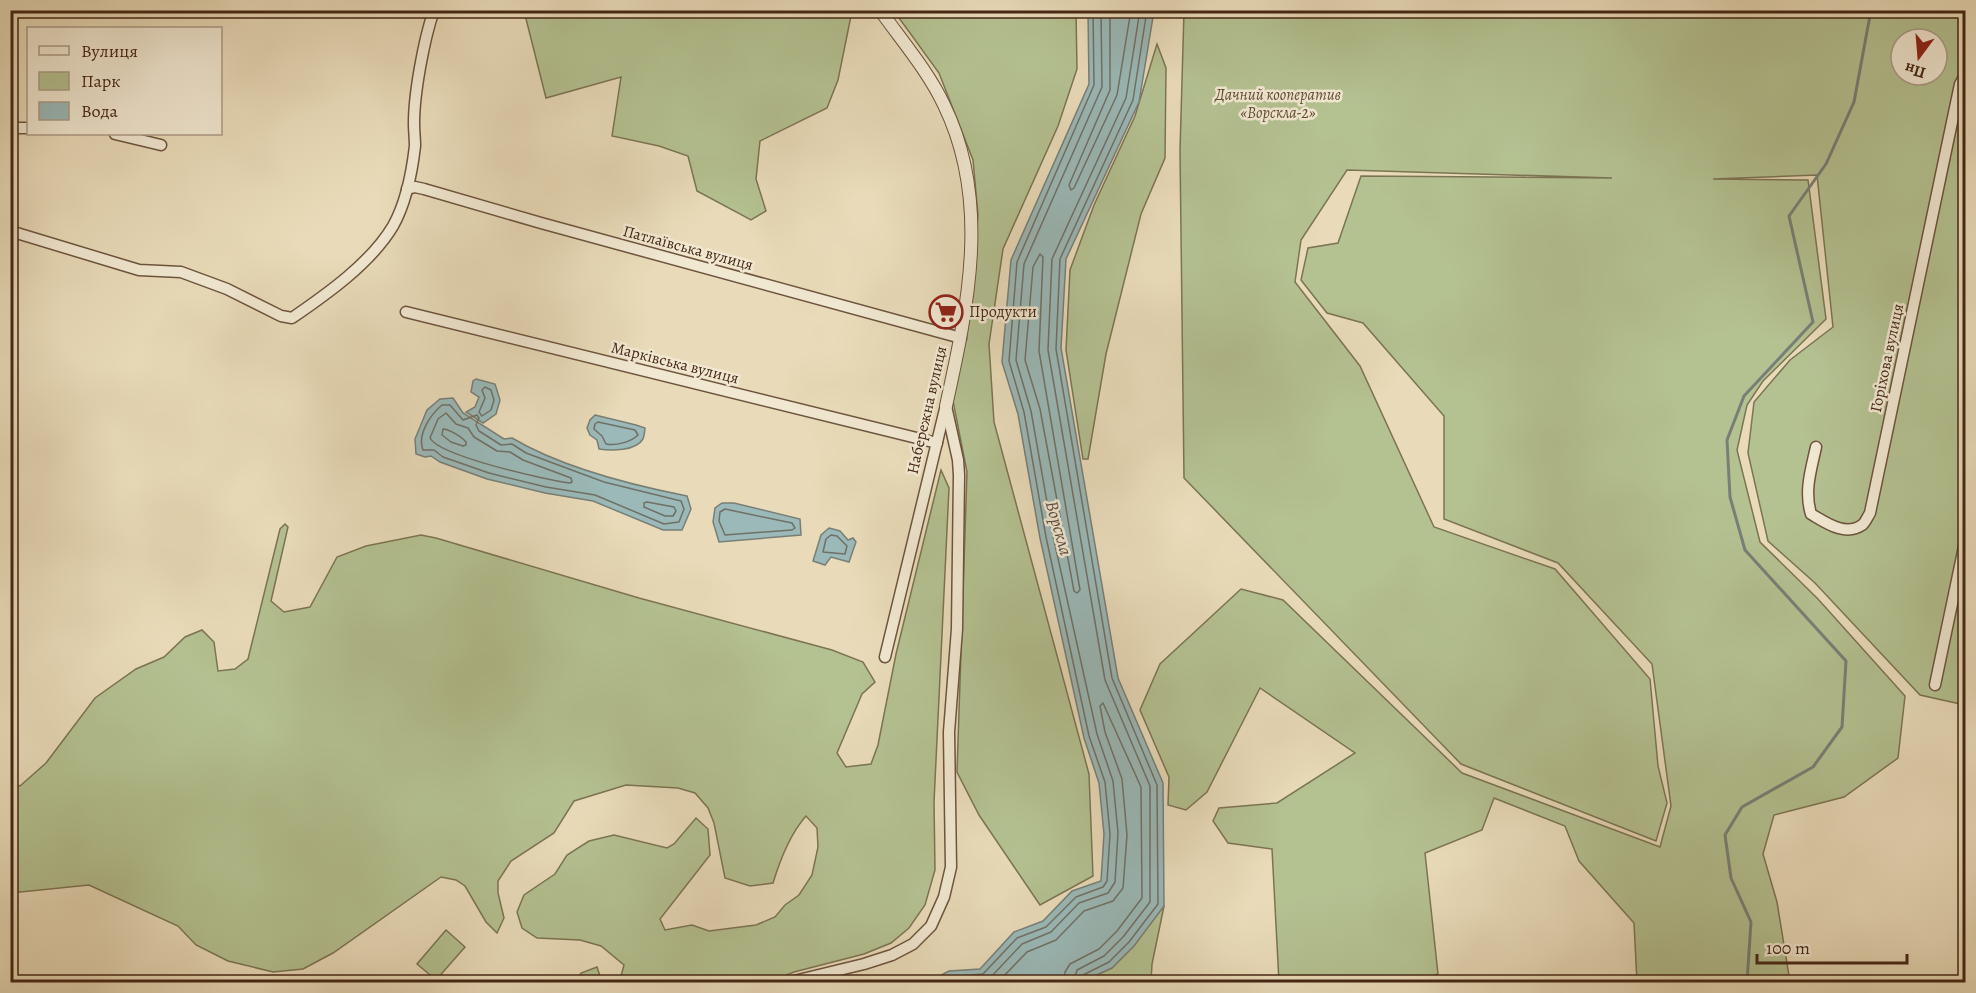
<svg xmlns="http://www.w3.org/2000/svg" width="1976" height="993" font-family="Alegreya,serif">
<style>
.green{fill:#b4c191;stroke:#7c7453;stroke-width:1.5;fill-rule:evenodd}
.water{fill:#9ab9b8;stroke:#787f77;stroke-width:1.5}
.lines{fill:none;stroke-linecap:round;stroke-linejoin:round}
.shore{stroke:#707066;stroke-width:1.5}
.stream{stroke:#787f77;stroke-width:3}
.minor-casing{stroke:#6e543e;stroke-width:13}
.tertiary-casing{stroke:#6e543e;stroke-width:14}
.minor{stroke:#f1e8d2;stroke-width:10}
.tertiary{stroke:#f1e8d2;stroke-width:12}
.labels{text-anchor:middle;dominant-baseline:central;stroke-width:5;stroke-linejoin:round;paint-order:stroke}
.park-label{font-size:16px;font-style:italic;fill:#614e34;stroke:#f1e8d2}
.street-label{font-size:16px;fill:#452715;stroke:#f1e8d2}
.poi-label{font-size:16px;fill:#452715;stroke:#f1e8d2;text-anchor:start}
.water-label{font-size:18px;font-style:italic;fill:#5a4c3e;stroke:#f1e8d2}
</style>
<rect width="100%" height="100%" fill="#e9dbb9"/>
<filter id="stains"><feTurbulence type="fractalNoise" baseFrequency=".00333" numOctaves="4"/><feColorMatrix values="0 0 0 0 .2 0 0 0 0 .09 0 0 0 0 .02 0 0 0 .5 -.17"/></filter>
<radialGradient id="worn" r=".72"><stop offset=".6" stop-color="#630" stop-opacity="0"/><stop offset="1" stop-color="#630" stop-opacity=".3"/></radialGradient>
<g class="green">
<path d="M 524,11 L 524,10 L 852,11 L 838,80 L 827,108 L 760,141 L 756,179 L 766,211 L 751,220 L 697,191 L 688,156 L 659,146 L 612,136 L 621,77 L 546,98 Z"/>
<path d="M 894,11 L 1076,11 L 1077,69 L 1058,126 L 1003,249 L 989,344 L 994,422 L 1089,774 L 1093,876 L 1040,905 L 979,815 L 957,772 L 967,472 L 953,401 L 970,308 L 978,215 L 973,160 L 939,73 Z"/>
<path d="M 1184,11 L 1965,11 L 1965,705 L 1920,695 L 1815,583 L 1768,541 L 1748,453 L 1754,402 L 1790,360 L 1833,327 L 1817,175 L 1713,179 L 1808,180 L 1826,319 L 1763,381 L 1747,405 L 1737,450 L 1760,542 L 1818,599 L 1905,696 L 1898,758 L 1844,797 L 1774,815 L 1763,854 L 1777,902 L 1790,982 L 1637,982 L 1634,923 L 1579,861 L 1565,826 L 1494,798 L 1482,830 L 1425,853 L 1438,974 L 1415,982 L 1279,982 L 1272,849 L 1228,843 L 1213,821 L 1219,808 L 1277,803 L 1355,753 L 1260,688 L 1207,792 L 1186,810 L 1168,805 L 1169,777 L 1140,710 L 1160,664 L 1241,589 L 1283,600 L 1462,773 L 1660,847 L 1671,806 L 1652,664 L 1558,563 L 1444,519 L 1444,416 L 1363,323 L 1327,313 L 1301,280 L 1308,248 L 1338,243 L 1361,176 L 1612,178 L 1347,170 L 1301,240 L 1295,282 L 1360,366 L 1434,527 L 1555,569 L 1650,679 L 1658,766 L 1667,803 L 1656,841 L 1461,764 L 1184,478 L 1180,151 ZM 1901,39 L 1937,39 L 1937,75 L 1901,75 Z"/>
<path d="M 1157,44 L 1166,68 L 1165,158 L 1141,214 L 1106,354 L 1088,459 L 1083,459 L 1066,350 L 1070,270 L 1094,205 L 1135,116 Z"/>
<path d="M 941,470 L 949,488 L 934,802 L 935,870 L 925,905 L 909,928 L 891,943 L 864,954 L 794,972 L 769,982 L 622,982 L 621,976 L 624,965 L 601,946 L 580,940 L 537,938 L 522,928 L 517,912 L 524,895 L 555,874 L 567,855 L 589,841 L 614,835 L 667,848 L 674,844 L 696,818 L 708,829 L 710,855 L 660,919 L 665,930 L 692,925 L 709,931 L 756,925 L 775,917 L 785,905 L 799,895 L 812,875 L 818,847 L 817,828 L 806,816 C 790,834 780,860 773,883 L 750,886 L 725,878 L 714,823 L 708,808 L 695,793 L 678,788 L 626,785 L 574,801 L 554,833 L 511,861 L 498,881 L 498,893 L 504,918 L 497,933 L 486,922 L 465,886 L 456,880 L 441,877 L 333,953 L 303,969 L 273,972 L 228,961 L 196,945 L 178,926 L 89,885 L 11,893 L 11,783 L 20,786 L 46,763 L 95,698 L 136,669 L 164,657 L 185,637 L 202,630 L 214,642 L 218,671 L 235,669 L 248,659 L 280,529 L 285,524 L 288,527 L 271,601 L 284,612 L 310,607 L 337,557 L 366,546 L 421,535 L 436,538 L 639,598 L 832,650 L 863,662 L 875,682 L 862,694 L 837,753 L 846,767 L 871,764 L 878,745 L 896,654 Z"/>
<path d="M 1164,906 L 1152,964 L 1151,982 L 1081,982 L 1112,968 Z"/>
<path d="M 446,930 L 465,947 L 436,980 L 417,964 Z"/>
<path d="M 597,967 L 602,982 L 575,982 L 581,973 Z"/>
</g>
<g class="water">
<path d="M 1088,11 L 1154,11 L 1139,102 L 1066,259 L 1061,348 L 1118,678 L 1163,783 L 1164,906 L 1134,946 L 1112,968 L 1081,982 L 928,982 L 949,971 L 980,969 L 1014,932 L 1043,921 L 1072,891 L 1101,881 L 1104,834 L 1099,783 L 1084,738 L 1040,538 L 1018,414 L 1002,362 L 1011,260 L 1089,84 Z"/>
<path d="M 476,379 L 495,384 L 500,400 L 496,414 L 483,423 L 466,412 L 475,407 L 479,397 L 471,392 L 473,381 Z"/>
<path d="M 453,398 L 463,413 L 504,439 L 512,438 C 561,467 631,485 687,496 L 691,509 L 682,530 L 663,530 L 593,501 L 545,493 L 487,479 L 440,462 L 431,456 L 425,457 L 416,454 L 415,439 L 427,410 L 440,399 Z"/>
<path d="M 595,415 L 636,425 L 645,428 C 645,430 644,437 643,439 C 636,451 611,451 599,449 L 597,440 L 590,435 L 587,428 L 590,420 Z"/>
<path d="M 722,503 L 734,503 L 800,519 L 801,535 L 719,542 L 713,522 L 715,508 Z"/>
<path d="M 829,528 L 840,531 L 848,540 L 853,538 L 856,542 L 849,562 L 831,557 L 825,565 L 813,561 L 821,535 Z"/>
</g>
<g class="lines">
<g class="shore">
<path d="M 1110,10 L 1110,90 L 1069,185 L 1071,190 L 1074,188 L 1117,95 L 1131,10"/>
<path d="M 1040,254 L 1043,257 L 1039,351 L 1080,590 L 1077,593 L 1074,591 L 1040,409 L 1025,360 L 1033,267 Z"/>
<path d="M 485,387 L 491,390 L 494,400 L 491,410 L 482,416 L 479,412 L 485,398 L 482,390 Z"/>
<path d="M 442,405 L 450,405 L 463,420 L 477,415 L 479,418 L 476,425 L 479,431 L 501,445 L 512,444 L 526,453 L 604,482 L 681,501 L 684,509 L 679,522 L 664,524 L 595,495 L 546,487 L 489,473 L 443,457 L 434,450 L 423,450 C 417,435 430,415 442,405 Z"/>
<path d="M 446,413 L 456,424 L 468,428 L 474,437 L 497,451 L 510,452 L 523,460 L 571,478 L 572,482 L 570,483 C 546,480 439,456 430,438 L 438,419 Z"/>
<path d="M 598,422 L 635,430 L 638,435 C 631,442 616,446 606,444 L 602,436 L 594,429 L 595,424 Z"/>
<path d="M 443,429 C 449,429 462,437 466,442 L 466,445 L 463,446 L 451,442 L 442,435 Z"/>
<path d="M 647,502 L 674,507 L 676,511 L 673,516 L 665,516 L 644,507 L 644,503 Z"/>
<path d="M 725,509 L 792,523 L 795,528 L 792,530 L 725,535 L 719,521 L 720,512 Z"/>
<path d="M 831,535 L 837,536 L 847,546 L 845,554 L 823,552 L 826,539 Z"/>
<path d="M 941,982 L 951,977 L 983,974 L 1017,938 L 1046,927 L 1076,897 L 1103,887 L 1107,881 L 1110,834 L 1105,782 L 1089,736 L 1046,537 L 1024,412 L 1009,361 L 1017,262 L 1094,85 L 1093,10"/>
<path d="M 982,982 L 990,978 L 1022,944 L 1051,932 L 1079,903 L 1108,893 L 1115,882 L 1118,833 L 1113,781 L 1097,734 L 1053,536 L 1031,411 L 1016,360 L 1024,264 L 1102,87 L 1101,10"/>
<path d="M 998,982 L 1027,952 L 1056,940 L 1084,911 L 1113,901 L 1123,888 L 1127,835 L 1122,779 L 1105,732 L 1100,706 L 1103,703 L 1141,787 L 1142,898 L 1117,931 L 1099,949 L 1070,964 L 1065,972 L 1064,982"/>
<path d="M 1073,982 L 1077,970 L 1104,956 L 1123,937 L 1150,902 L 1150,786 L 1105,680 L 1048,350 L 1052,259 L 1126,98 L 1140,10"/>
<path d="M 1080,982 L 1083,975 L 1109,962 L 1129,942 L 1158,904 L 1157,785 L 1112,678 L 1056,349 L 1060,259 L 1133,100 L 1147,10"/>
</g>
<path class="stream" d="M 1747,982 L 1751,922 L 1731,878 L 1725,835 L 1742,807 L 1813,767 L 1842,727 L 1846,661 L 1745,550 L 1730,497 L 1727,440 L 1744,396 L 1813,322 L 1789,216 L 1826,164 L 1854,102 L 1871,10"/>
<defs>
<g id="minor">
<path d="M 10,15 L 23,10"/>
<path d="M 10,128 L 28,128"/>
<path d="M 115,134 L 161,145"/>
<path d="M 407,189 L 415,187 L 424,189 L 541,223 L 961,338"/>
<path d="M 10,231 L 139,270 L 181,272 L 227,289 L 281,316 L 292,318 C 327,294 371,263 393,226 C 406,203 412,172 415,146 C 415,139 414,131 414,123 C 414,93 424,39 434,10"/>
<path d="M 406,312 L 937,443"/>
<path d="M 1816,447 C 1811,470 1804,491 1811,514 C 1825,522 1845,537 1862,525 C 1865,523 1868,516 1870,513 L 1960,84 L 1966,74"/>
<path d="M 885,657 L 945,409"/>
<path d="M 1935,685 L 1966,537"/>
<path d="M 790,982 L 864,964 L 892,955 L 913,944 L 931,926 L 944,897 L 951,867 L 949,732 L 957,629 L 959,475 L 958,460 L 946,406"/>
</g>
<path id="tertiary" d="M 880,10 C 902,41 928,71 944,105 C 991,201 968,306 946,406"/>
</defs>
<use href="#minor" class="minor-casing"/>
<use href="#tertiary" class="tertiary-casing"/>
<use href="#minor" class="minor"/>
<use href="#tertiary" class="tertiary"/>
</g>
<defs>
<symbol id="supermarket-ring" viewBox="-11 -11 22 22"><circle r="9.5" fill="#f1e8d2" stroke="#8f2418" stroke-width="1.5"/><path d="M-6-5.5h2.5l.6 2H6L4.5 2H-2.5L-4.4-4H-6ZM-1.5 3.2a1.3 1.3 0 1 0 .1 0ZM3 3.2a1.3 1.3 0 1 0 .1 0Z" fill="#8f2418"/></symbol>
</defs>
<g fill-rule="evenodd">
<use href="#supermarket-ring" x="927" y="293" width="38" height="38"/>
</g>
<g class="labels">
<g class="park-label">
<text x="1278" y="95">Дачний кооператив<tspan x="1278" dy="18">«Ворскла-2»</tspan></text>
</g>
<g class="street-label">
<text transform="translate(688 248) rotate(15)">Патлаївська вулиця</text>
<text transform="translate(1887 358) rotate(-78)">Горіхова вулиця</text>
<text transform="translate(675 363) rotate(14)">Марківська вулиця</text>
<text transform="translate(927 410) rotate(-77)">Набережна вулиця</text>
</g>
<g class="poi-label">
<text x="969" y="312">Продукти</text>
</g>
<g class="water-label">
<text transform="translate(1059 528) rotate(74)">Ворскла</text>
</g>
</g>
<rect width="1976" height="993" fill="none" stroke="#e9dbb9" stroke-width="36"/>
<rect x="12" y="12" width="1952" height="969" fill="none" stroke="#452715" stroke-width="3"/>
<rect x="18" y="18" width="1940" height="957" fill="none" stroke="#452715" stroke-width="1.5"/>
<rect x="27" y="27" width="195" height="108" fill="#f1e8d2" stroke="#ac9b86" stroke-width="1.5"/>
<rect x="39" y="46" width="30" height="9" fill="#f1e8d2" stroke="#ac9b86" stroke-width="1.5"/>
<text x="81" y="57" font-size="18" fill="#452715">Вулиця</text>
<rect x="39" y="72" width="30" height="18" fill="#b4c191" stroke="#ac9b86" stroke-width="1.5"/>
<text x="81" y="87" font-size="18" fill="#452715">Парк</text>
<rect x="39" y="102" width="30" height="18" fill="#9ab9b8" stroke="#ac9b86" stroke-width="1.5"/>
<text x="81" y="117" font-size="18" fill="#452715">Вода</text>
<g transform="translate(1919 57) rotate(196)"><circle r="28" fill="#f1e8d2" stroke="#ac9b86" stroke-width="1.5"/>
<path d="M0-4.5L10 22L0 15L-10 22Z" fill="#8f2418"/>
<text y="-9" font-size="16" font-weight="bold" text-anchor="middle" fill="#452715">Пн</text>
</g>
<path d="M1757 954v9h150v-9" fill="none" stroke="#452715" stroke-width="3"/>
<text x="1766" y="954" font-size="18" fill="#452715" stroke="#f1e8d2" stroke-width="4.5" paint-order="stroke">100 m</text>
<rect width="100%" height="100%" filter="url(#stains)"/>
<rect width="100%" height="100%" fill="url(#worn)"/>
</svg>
